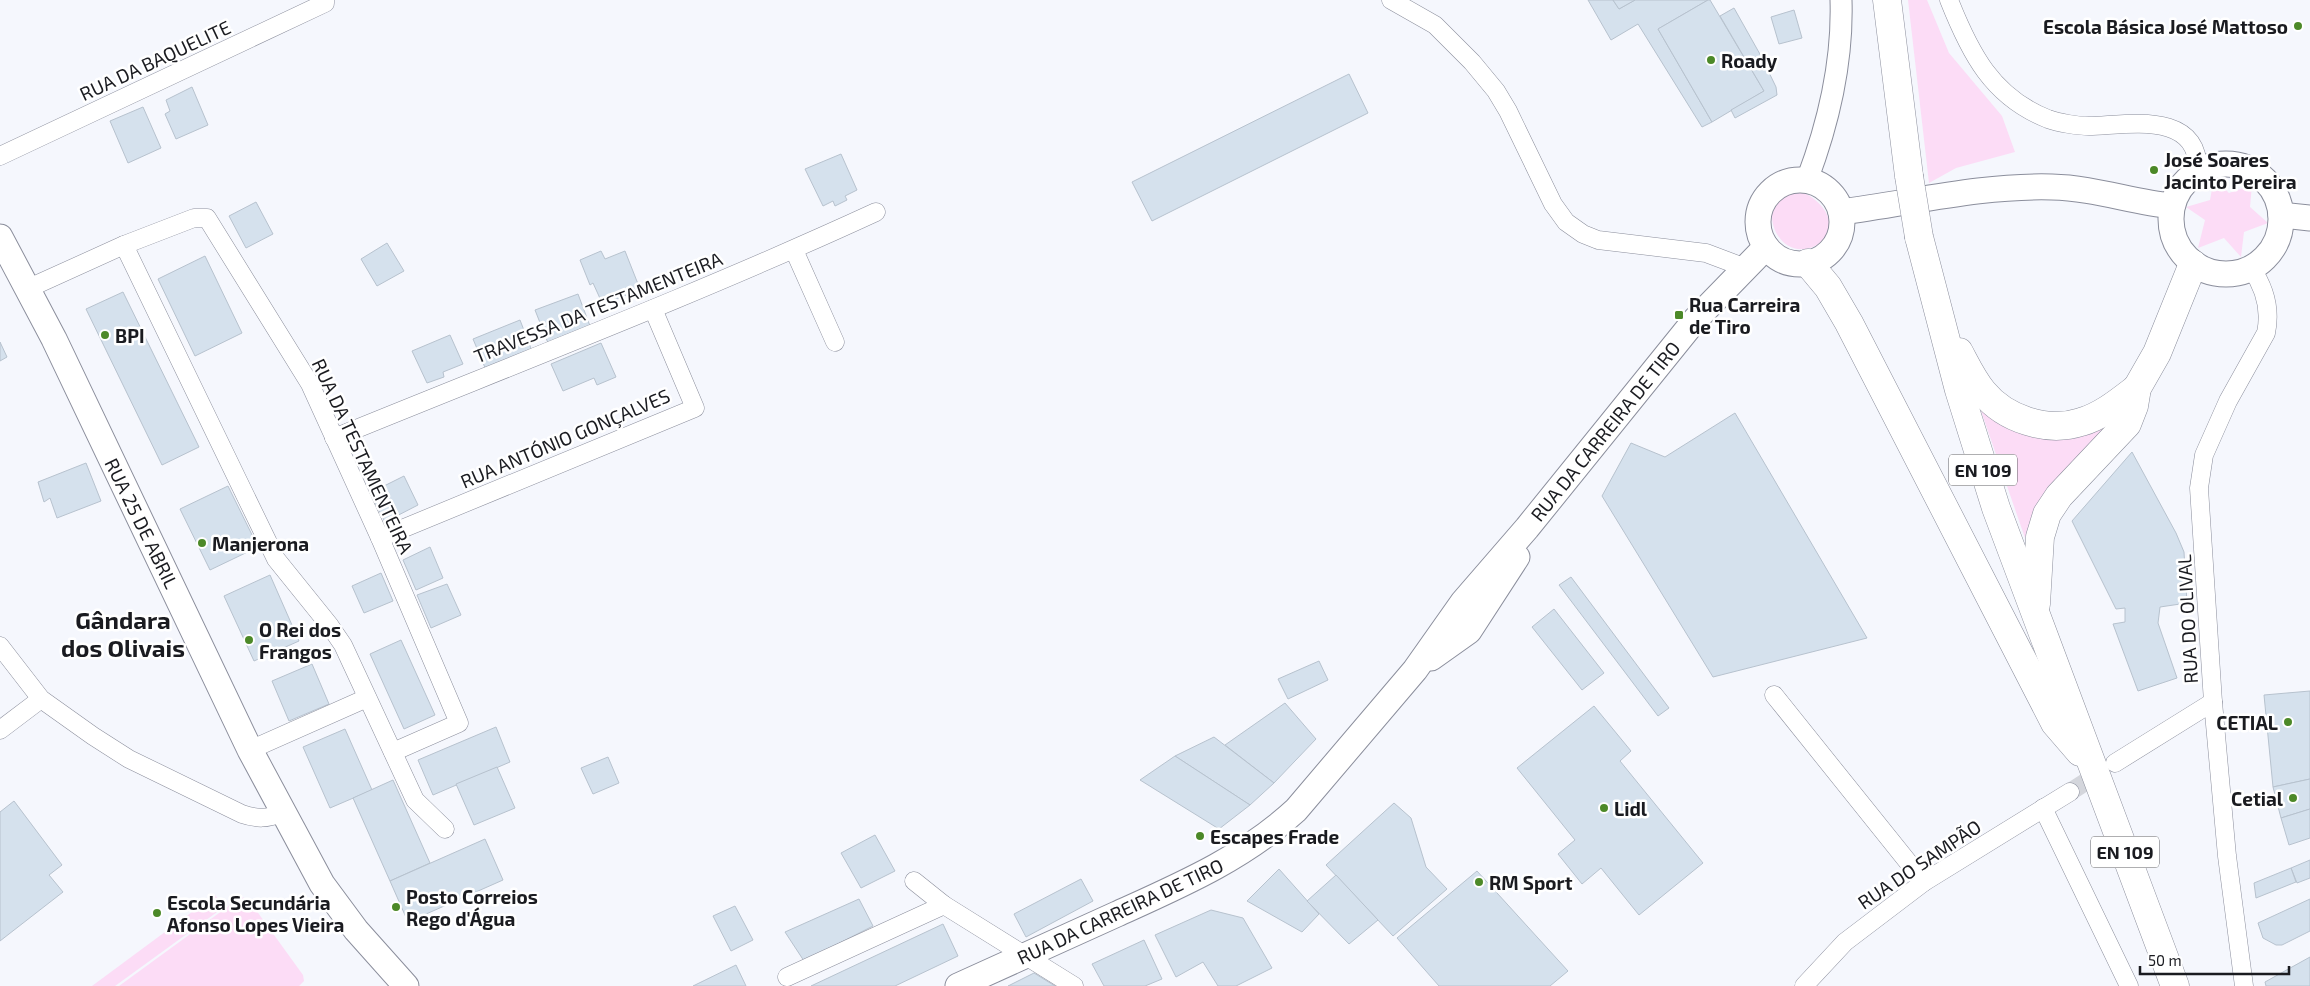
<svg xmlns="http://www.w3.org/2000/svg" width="2310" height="986" font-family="'Exo 2',sans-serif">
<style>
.green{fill:#fcdcf6}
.building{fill:#d5e1ed;stroke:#b7c2ce}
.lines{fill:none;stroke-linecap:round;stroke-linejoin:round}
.minor-tunnel{stroke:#d4d6dc;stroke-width:18;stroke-dasharray:18 9;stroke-linecap:butt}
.minor-casing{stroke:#8b8e9c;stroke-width:19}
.tertiary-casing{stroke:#8b8e9c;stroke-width:23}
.secondary-casing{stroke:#8b8e9c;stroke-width:27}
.primary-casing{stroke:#8b8e9c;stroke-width:29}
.minor{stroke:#fff;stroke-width:18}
.tertiary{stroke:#fff;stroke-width:21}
.secondary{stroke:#fff;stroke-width:25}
.primary{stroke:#fff;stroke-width:28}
.primary-bridge-casing{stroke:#8b8e9c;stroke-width:29;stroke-linecap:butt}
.primary-bridge{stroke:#fff;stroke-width:28}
.poi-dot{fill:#4c8928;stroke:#fff;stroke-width:2}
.labels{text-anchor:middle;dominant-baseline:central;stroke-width:5;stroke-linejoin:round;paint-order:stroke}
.shield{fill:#fff;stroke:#5f5f63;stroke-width:1}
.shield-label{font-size:18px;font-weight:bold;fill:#1a1b20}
.poi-label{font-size:19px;font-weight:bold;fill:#1a1b20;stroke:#fff;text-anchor:start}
.street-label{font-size:19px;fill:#1a1b20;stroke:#fff}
.district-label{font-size:24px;font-weight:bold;fill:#1a1b20;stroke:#fff}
</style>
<rect width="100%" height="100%" fill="#f5f7fd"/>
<g class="green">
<path d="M 1908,0 L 1927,0 L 1949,53 L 2002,116 L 2015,152 L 1956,168 L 1929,183 Z"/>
<path d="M 2214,178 L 2229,193 L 2252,185 L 2250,207 L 2268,223 L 2244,232 L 2241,257 L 2224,238 L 2198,248 L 2205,220 L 2186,207 L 2210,200 Z"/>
<path d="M 1798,191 C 1823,197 1846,232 1815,246 C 1773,265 1752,192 1798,191 Z"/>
<path d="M 1981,411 L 1998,422 L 2113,422 L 2035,507 L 2025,538 Z"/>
<path d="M 215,895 L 224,907 L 115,986 L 92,986 Z"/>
<path d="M 241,897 L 248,899 L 303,975 L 304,981 L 299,986 L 119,986 Z"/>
</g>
<g class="building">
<path d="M 1588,0 L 1613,0 L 1619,9 L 1635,0 L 1708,0 L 1658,29 L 1712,122 L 1702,127 L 1638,24 L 1611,40 Z"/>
<path d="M 1613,0 L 1635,0 L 1619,9 Z"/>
<path d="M 1708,0 L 1710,0 L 1764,91 L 1712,122 L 1658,29 Z"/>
<path d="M 1734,8 L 1761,56 L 1776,87 L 1777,95 L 1735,118 L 1731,110 L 1764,91 L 1720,16 Z"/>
<path d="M 1794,10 L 1802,38 L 1779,44 L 1771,17 Z"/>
<path d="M 1349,74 L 1368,113 L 1152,221 L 1132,182 Z"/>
<path d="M 192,87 L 208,125 L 176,139 L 165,114 L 170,111 L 166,100 Z"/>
<path d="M 143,107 L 161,148 L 128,163 L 110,121 Z"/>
<path d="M 841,154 L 857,190 L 845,196 L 847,200 L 835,206 L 833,201 L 823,206 L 805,169 Z"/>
<path d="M 256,202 L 273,234 L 246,248 L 229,216 Z"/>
<path d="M 387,243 L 404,271 L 377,286 L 361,259 Z"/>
<path d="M 601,251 L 605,259 L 625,251 L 640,289 L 603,305 L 593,283 L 590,285 L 580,260 Z"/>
<path d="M 205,256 L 242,333 L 195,356 L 158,279 Z"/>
<path d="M 123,292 L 199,447 L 162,465 L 86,309 Z"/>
<path d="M 578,294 L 590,326 L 548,343 L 535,310 Z"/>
<path d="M 520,320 L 532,351 L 486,370 L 473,339 Z"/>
<path d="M 450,335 L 463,364 L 443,372 L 444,377 L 427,383 L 412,351 Z"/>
<path d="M 0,342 L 7,357 L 0,361 Z"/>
<path d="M 601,343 L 616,377 L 597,385 L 594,378 L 563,391 L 551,364 Z"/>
<path d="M 1735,413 L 1867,638 L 1713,677 L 1602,496 L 1631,443 L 1665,457 Z"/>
<path d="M 2132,452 L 2176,533 L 2184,552 L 2187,603 L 2160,607 L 2158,623 L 2177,678 L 2138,691 L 2113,624 L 2125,622 L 2125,608 L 2116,609 L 2072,521 Z"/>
<path d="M 86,463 L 101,501 L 57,518 L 50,498 L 44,502 L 38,482 Z"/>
<path d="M 404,476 L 418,505 L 385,522 L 370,493 Z"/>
<path d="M 228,486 L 258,547 L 210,570 L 180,509 Z"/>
<path d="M 430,547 L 443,578 L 416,590 L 403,560 Z"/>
<path d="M 381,573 L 393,601 L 364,613 L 352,586 Z"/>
<path d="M 270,575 L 299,641 L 254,661 L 224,596 Z"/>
<path d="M 1571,577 L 1669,708 L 1658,716 L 1559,585 Z"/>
<path d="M 447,584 L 461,615 L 431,628 L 417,595 Z"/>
<path d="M 1554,609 L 1604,673 L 1582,690 L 1532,627 Z"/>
<path d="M 401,640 L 435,715 L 404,729 L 370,654 Z"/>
<path d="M 1319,661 L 1328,680 L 1288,699 L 1278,679 Z"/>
<path d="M 312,664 L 329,704 L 289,721 L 272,681 Z"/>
<path d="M 2310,691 L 2310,779 L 2273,787 L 2264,695 Z"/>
<path d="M 1285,703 L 1316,739 L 1274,783 L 1225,745 Z"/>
<path d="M 1594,706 L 1631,751 L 1620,761 L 1703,863 L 1639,915 L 1601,868 L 1582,884 L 1558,854 L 1575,840 L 1517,768 Z"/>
<path d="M 496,727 L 510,762 L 433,795 L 418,760 Z"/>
<path d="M 345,729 L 372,790 L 330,808 L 303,747 Z"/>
<path d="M 1214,737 L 1274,783 L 1250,805 L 1175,756 Z"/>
<path d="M 1175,756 L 1250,805 L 1219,829 L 1140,780 Z"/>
<path d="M 608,757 L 619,783 L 593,794 L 581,768 Z"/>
<path d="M 497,767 L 515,808 L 474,825 L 456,784 Z"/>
<path d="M 2310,779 L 2310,809 L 2281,818 L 2273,787 Z"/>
<path d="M 393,780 L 430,863 L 390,881 L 353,798 Z"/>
<path d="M 14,801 L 62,865 L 49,875 L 63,892 L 0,941 L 0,812 Z"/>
<path d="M 1394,803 L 1411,818 L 1426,867 L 1447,889 L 1393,936 L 1326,865 Z"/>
<path d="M 2310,809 L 2310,838 L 2289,845 L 2281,818 Z"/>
<path d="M 875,835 L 895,871 L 861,888 L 841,853 Z"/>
<path d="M 485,839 L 503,880 L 408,922 L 390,881 Z"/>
<path d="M 2310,860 L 2310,878 L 2297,883 L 2291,868 Z"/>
<path d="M 2291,868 L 2296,882 L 2256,898 L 2254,883 Z"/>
<path d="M 1279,869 L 1319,914 L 1302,932 L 1247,901 Z"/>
<path d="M 1477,871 L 1568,971 L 1550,986 L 1439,986 L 1397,938 Z"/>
<path d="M 1336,875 L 1378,920 L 1349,944 L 1307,901 Z"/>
<path d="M 1081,879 L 1093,901 L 1026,937 L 1014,914 Z"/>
<path d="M 859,899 L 873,926 L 804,961 L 785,932 Z"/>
<path d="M 2310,899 L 2310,931 L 2282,945 L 2276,945 L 2263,938 L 2258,923 Z"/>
<path d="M 735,906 L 753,940 L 731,951 L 713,916 Z"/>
<path d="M 1211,910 L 1243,918 L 1272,968 L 1236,986 L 1218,986 L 1203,962 L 1176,977 L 1155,935 Z"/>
<path d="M 943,924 L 958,956 L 895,986 L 811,986 Z"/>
<path d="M 1144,940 L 1162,979 L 1145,986 L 1104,986 L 1092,964 Z"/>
<path d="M 2310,957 L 2310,986 L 2266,986 L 2265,982 Z"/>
<path d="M 736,965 L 746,986 L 693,986 Z"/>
<path d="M 1034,973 L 1055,986 L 1008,986 Z"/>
</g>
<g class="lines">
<path class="minor-tunnel" d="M 2070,792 L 2104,770"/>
<defs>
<g id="minor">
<path d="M 1391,0 L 1435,25 L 1472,62 L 1496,91 L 1508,111 L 1553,204 L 1566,222 L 1583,234 L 1598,240 L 1706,253 L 1746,268"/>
<path d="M 1949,0 C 1970,53 1992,97 2048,119 C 2059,123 2078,126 2089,126 C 2130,125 2199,110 2198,172"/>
<path d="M 0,156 L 325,3 L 325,0"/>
<path d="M 124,245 L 276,559 L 330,626 L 343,645 L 415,800 L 445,829"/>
<path d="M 794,250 L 835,342"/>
<path d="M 29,288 L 124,245 L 194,218 L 207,218 L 310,384 L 380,538 L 459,723 L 393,752"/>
<path d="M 334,438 C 515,364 698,294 876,212"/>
<path d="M 380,538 L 695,408 L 653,309"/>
<path d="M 0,646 L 41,699 L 93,736 L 129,759 L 242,814 C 257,819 267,819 282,813"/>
<path d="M 1774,695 L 1924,882"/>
<path d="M 0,730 L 41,699"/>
<path d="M 250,750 L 367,698"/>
<path d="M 2115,763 L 2213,702"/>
<path d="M 2043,808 L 2129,986"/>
<path d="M 914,881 L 944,905"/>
<path d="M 787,977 L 944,905 L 1074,986"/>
<path d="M 1804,986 L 1845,942 L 1924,882 L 2070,792"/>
<path d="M 2244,986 L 2227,856 L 2213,702 L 2199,488 L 2204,455 L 2228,401 L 2266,333 C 2271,309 2265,288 2251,268"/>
</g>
<path id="tertiary" d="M 1807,180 C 1829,122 1843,63 1841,0"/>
<g id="secondary">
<circle cx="2226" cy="219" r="55"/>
<circle cx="1800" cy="222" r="42"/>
<path d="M 1841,212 C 1911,203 1981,185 2052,187 C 2094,188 2132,202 2172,206"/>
<path d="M 2281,215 L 2310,218"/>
<path d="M 0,237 L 54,339 L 250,750 L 322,884 L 356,930 L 406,986"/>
<path d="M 1431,658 L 1469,631 L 1517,557"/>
<path d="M 958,986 C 1011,962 1064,938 1117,914 C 1181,885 1244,858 1296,810 L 1415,670 L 1463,602 L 1527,528 L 1695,320 L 1766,247"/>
</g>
<g id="primary">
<path d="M 1887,0 L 1909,176"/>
<path d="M 1919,237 L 1959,390 L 1996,508 L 2175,986"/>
<path d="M 1808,263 L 1828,287 L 1849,323 L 2055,723 L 2080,752"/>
<path d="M 1959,352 C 1966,365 1973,380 1983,392 C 2005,419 2047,433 2081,422 C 2102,416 2120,401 2137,388"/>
<path d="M 2036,604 L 2040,537 L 2047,514 L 2059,496 L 2127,424 L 2134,406 L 2137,388 L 2157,353 L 2193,264"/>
</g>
</defs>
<use href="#minor" class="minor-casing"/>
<use href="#tertiary" class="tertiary-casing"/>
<use href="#secondary" class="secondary-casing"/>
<use href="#primary" class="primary-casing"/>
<use href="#minor" class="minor"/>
<use href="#tertiary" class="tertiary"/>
<use href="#secondary" class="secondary"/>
<use href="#primary" class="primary"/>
<defs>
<path id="primary-bridge" d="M 1909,176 L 1919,237"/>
</defs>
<use href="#primary-bridge" class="primary-bridge-casing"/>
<use href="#primary-bridge" class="primary-bridge"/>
</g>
<g class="poi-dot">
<circle cx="2298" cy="26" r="5"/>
<circle cx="1711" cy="60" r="5"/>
<circle cx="2154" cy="170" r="5"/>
<rect x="1674" y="310" width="10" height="10" rx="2.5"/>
<circle cx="105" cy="335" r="5"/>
<circle cx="202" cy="543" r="5"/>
<circle cx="249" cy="640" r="5"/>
<circle cx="2288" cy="722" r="5"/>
<circle cx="2293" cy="798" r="5"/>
<circle cx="1604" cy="808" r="5"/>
<circle cx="1200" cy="836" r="5"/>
<circle cx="1479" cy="882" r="5"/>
<circle cx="396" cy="907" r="5"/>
<circle cx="157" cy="913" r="5"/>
</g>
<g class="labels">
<g class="shield">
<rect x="1949" y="454.5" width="68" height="31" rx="4"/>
<rect x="2091" y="836.5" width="68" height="31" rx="4"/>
</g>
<g class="shield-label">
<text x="1983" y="470">EN 109</text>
<text x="2125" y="852">EN 109</text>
</g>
<g class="poi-label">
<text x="2288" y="26" text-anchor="end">Escola Básica José Mattoso</text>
<text x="1721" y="60">Roady</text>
<text x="2164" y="159">José Soares<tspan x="2164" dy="22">Jacinto Pereira</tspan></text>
<text x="1689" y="304">Rua Carreira<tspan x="1689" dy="22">de Tiro</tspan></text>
<text x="115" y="335">BPI</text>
<text x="212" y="543">Manjerona</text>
<text x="259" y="629">O Rei dos<tspan x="259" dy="22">Frangos</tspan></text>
<text x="2278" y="722" text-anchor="end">CETIAL</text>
<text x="2283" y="798" text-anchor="end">Cetial</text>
<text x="1614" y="808">Lidl</text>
<text x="1210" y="836">Escapes Frade</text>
<text x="1489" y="882">RM Sport</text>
<text x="406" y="896">Posto Correios<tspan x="406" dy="22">Rego d'Água</tspan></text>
<text x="167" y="902">Escola Secundária<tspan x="167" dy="22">Afonso Lopes Vieira</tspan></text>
</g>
<g class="street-label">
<text transform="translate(155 60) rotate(-25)">RUA DA BAQUELITE</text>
<text transform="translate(598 307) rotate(-22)">TRAVESSA DA TESTAMENTEIRA</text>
<text transform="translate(1605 431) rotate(-51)">RUA DA CARREIRA DE TIRO</text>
<text transform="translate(565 438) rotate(-23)">RUA ANTÓNIO GONÇALVES</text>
<text transform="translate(363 456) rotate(65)">RUA DA TESTAMENTEIRA</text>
<text transform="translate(142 523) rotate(64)">RUA 25 DE ABRIL</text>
<text transform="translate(2187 619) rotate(-93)">RUA DO OLIVAL</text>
<text transform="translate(1919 864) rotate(-34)">RUA DO SAMPÃO</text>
<text transform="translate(1120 911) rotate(-25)">RUA DA CARREIRA DE TIRO</text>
</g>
<g class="district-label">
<text x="123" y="619">Gândara<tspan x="123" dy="28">dos Olivais</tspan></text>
</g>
</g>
<path d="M2140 966v8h149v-8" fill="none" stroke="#1a1b20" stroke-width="2.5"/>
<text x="2148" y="966" font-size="15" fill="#1a1b20" stroke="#ffffff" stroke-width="4" paint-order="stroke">50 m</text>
</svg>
